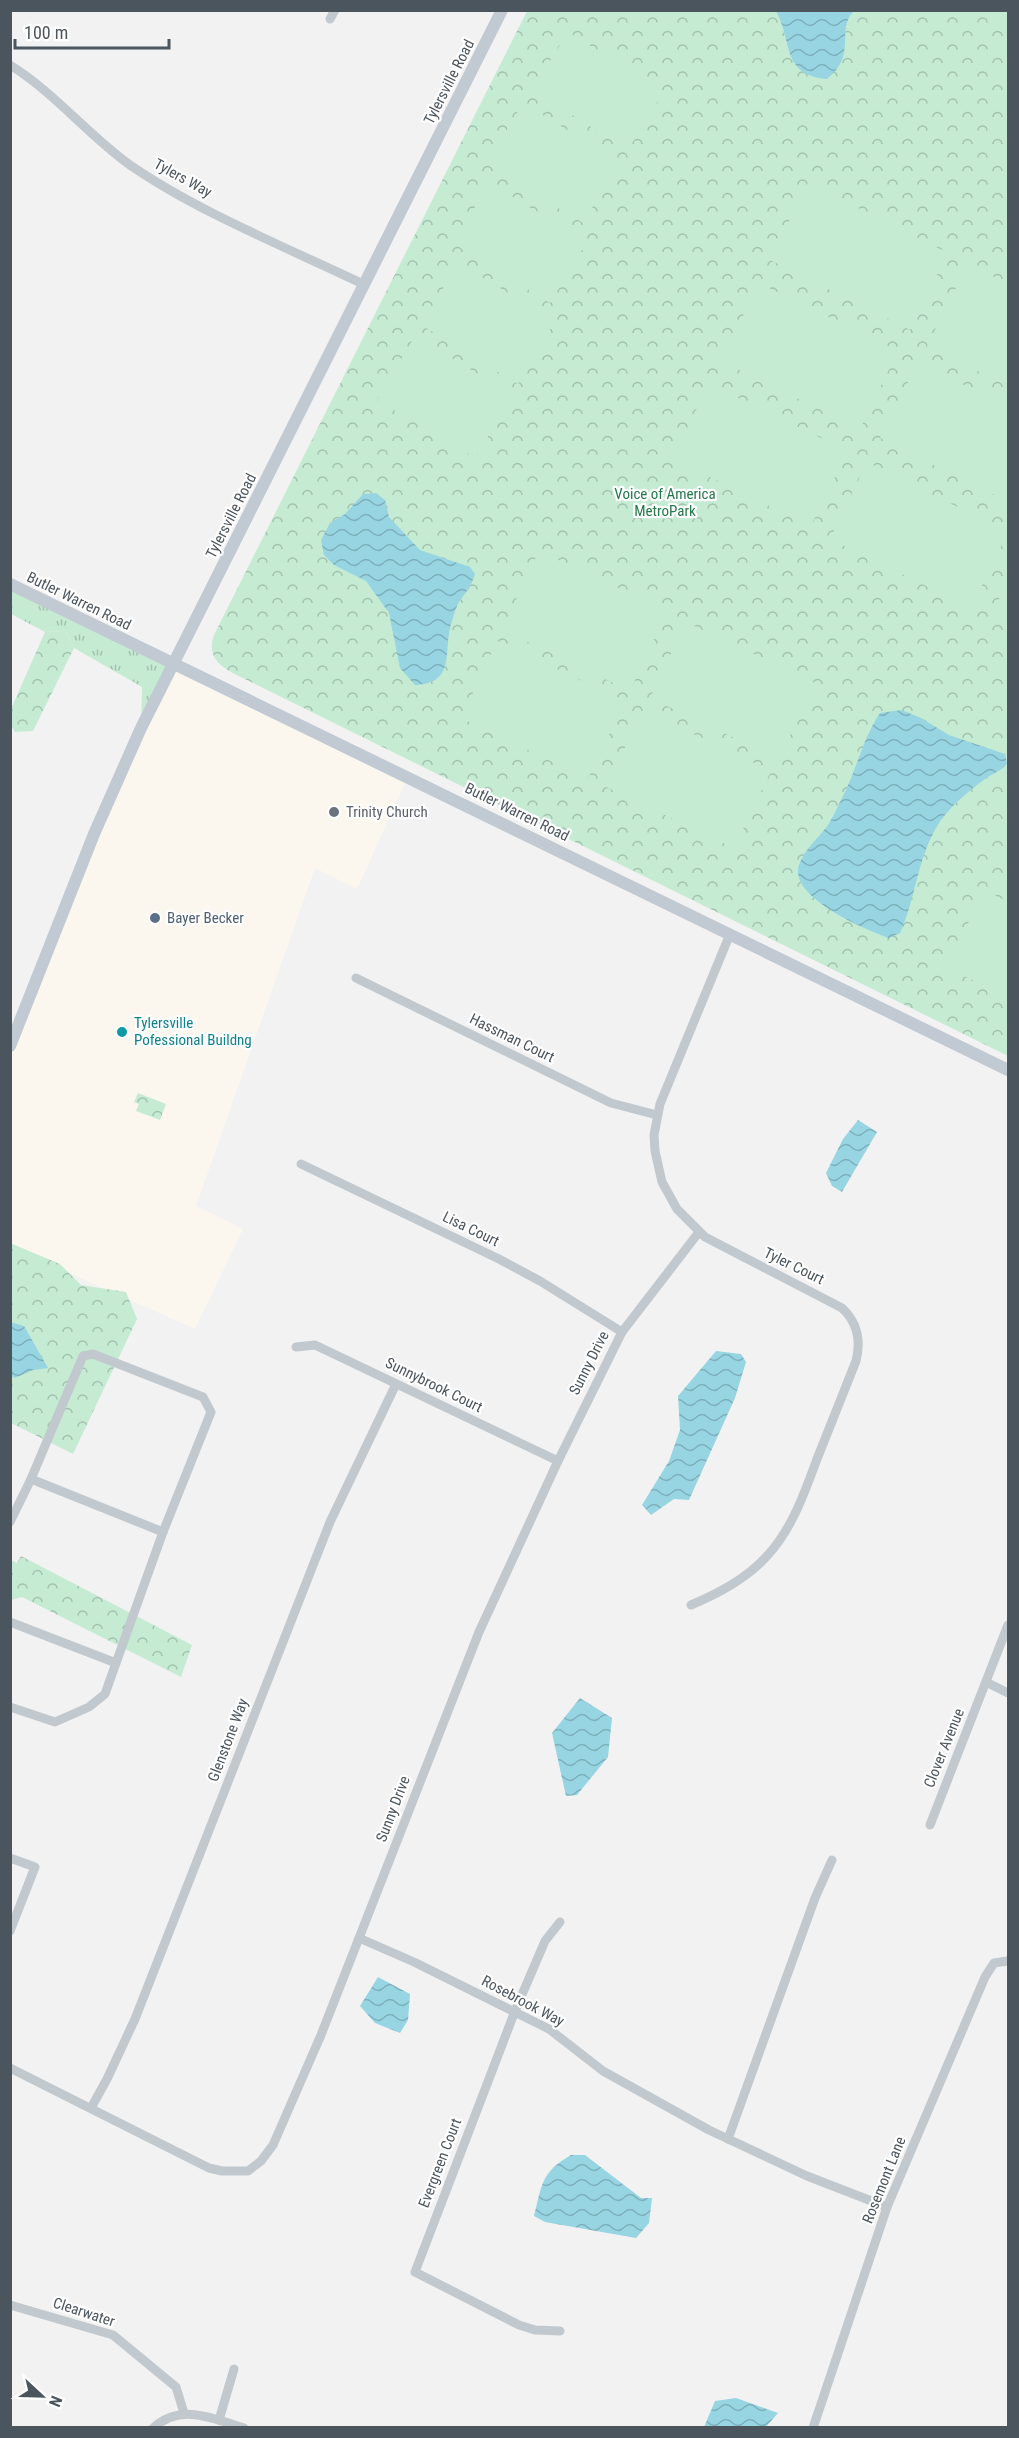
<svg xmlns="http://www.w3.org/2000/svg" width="1019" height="2438" font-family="'Roboto Condensed',sans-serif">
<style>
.commercial{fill:#fbf7ee}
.grass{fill:url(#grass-tufts)}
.forest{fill:url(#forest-crowns)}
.garden{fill:#c5ebd3}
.water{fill:url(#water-waves)}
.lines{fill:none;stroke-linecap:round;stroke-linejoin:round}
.minor{stroke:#c1c9ce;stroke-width:9}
.secondary{stroke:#c1cad2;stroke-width:12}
.worship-dot{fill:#6b7280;stroke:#fff;stroke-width:2}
.service-dot{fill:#5c6f8a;stroke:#fff;stroke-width:2}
.culture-dot{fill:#0f9aa8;stroke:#fff;stroke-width:2}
.labels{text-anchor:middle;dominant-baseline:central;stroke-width:4.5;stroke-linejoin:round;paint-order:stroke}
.street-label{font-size:15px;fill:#4b555d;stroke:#fff}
.park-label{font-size:15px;fill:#22784b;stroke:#fff}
.worship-label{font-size:15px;fill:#5b616d;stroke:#fff;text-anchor:start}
.service-label{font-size:15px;fill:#4e5e75;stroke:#fff;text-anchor:start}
.culture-label{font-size:15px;fill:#0d838f;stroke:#fff;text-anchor:start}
</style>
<defs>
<pattern id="grass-tufts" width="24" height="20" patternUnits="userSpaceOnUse" patternTransform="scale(1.5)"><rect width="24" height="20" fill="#c5ebd3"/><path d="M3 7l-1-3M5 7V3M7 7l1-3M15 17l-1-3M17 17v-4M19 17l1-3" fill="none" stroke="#a2c1ae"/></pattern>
<pattern id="forest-crowns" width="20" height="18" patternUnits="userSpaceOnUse" patternTransform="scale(1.5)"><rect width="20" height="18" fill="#c5ebd3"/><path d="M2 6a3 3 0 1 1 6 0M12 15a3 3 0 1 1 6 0" fill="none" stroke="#a2c1ae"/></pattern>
<pattern id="water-waves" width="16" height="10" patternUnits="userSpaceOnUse" patternTransform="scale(1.5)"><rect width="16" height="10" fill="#97d5e3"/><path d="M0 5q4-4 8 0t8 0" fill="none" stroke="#7db0bb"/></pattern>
</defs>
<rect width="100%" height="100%" fill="#f3f2f2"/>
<path class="commercial" d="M 173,664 L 408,777 L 357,889 L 315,868 L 196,1206 L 243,1229 L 195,1329 L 11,1247 L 10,1046 L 69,897 Z"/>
<path class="grass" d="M 10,584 L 173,664 L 141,728 L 142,687 L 74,648 L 65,631 L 45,632 L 11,614 Z"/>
<g class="forest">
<path d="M 527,11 L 1008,11 L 1008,1056 L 249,681 C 229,671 204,662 214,635 Z"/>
<path d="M 65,631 L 74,648 L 33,731 L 15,732 L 11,725 L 11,709 L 45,632 Z"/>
<path d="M 138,1093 L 166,1104 L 160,1120 L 136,1111 L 139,1104 L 134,1102 Z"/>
<path d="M 10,1243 L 60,1264 L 81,1285 L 126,1292 L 137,1319 L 73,1454 L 11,1423 Z"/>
<path d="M 21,1556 L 192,1645 L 181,1677 L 22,1597 L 11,1600 L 11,1560 L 17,1563 Z"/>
</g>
<g class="garden">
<path d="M 568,32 L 664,91 L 628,150 L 532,90 Z"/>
<path d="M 523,103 L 620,162 L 583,223 L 486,164 Z"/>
<path d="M 490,183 L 587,242 L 550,303 L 453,243 Z"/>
<path d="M 808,183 L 948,253 L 910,330 L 770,260 Z"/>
<path d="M 458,263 L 555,321 L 518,384 L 421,325 Z"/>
<path d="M 968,264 L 1008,284 L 1008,386 L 927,346 Z"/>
<path d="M 759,283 L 898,351 L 860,429 L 721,361 Z"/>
<path d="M 415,336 L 513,395 L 475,458 L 377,400 Z"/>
<path d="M 918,362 L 1008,407 L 1008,502 L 880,438 Z"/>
<path d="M 709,384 L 848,451 L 811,526 L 672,459 Z"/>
<path d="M 867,462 L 1008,532 L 971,608 L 830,539 Z"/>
<path d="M 539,551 L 667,611 L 630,691 L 502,630 Z"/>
<path d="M 1008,581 L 1008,626 L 990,617 Z"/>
<path d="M 686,622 L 815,683 L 779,759 L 650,698 Z"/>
<path d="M 497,641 L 625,701 L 588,779 L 461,718 Z"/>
<path d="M 643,710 L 771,771 L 734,848 L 606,787 Z"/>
<path d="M 985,890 L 1008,902 L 1008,998 L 946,967 Z"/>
</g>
<g class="water">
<path d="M 776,11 L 854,11 C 835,30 858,54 827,79 C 781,75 793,42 776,11 Z"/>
<path d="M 376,493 L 385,500 L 389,517 L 420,550 L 470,567 L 475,574 C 471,586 468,590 461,599 C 457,604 454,614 452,621 C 442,649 458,683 415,685 L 400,668 L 389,613 L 366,581 L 334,565 L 324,555 L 321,540 L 330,523 L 345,514 L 363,494 Z"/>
<path d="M 902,710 L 921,718 L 949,735 L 1005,754 L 1007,764 C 1000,772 993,773 985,779 C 970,790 952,805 941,820 C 917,855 917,896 900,933 L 889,938 C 866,930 788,897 799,865 C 805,848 818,839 828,825 C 833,817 837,808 841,800 C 856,772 862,740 880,713 Z"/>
<path d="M 858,1120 L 877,1132 L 842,1192 L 832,1186 L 826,1173 L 843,1139 Z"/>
<path d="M 10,1322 L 24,1326 L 48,1368 L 33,1370 L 15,1378 L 11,1376 Z"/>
<path d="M 716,1351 L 741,1354 L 746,1362 L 735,1398 L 689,1500 L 674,1499 L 651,1515 L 642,1505 L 669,1461 L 680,1430 L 678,1396 Z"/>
<path d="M 580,1698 L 612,1718 L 608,1757 L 577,1795 L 566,1796 L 552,1733 Z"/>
<path d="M 378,1977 L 410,1994 L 408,2020 L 400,2033 L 375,2023 L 360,2006 Z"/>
<path d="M 571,2155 L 585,2155 L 641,2198 L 652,2198 L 649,2223 L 636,2238 L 545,2222 L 534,2216 C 542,2185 541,2172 571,2155 Z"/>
<path d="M 736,2398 L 778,2413 L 766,2427 L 704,2427 L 715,2401 Z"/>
</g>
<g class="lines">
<g class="minor">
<path d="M 330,19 L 335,10"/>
<path d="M 10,65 C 55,93 88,135 130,165 C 198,212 288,248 363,284"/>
<path d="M 356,978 L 611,1103 L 657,1115"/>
<path d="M 301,1164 L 499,1259 L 540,1281 L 622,1332"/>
<path d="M 296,1347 L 315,1345 L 558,1461"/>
<path d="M 31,1479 L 83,1356 L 93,1354 L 203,1397 L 211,1412 L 163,1532"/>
<path d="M 10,1522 L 31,1479 L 163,1532 L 116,1663"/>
<path d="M 691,1605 C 719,1593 746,1579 767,1556 C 792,1529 804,1494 817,1459 C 830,1427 843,1394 856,1361 C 861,1341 858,1323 842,1308 L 705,1237 L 677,1209 L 662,1182 L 655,1151 L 654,1135 L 660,1104 L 730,934"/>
<path d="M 10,1622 L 116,1663 L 105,1694 L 89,1707 L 55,1722 L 10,1707"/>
<path d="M 986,1682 L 1008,1693"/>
<path d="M 930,1825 L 1008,1625"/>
<path d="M 10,1858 L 35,1867 L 10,1931"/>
<path d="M 560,1922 L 545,1941 L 515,2011 L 415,2272 L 519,2325 L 535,2330 L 560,2331"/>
<path d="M 359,1938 L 414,1962 L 549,2029 L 603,2071 L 709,2130 L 807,2176 L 887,2207"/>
<path d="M 10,2068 L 209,2168 L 222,2171 L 248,2171 L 261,2161 L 273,2145 L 321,2035 L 479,1632 L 558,1461 L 622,1332 L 699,1232"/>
<path d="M 91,2108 L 107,2079 L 135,2019 L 330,1522 L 396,1384"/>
<path d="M 728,2139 L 815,1898 L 832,1860"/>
<path d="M 10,2305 L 113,2335 L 176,2387 L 184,2413"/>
<path d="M 219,2420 L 234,2369"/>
<path d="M 153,2428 C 181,2403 212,2418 244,2428"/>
<path d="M 813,2428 L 887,2207 L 985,1977 L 994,1963 L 1008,1961"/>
</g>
<g class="secondary">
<path d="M 10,584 L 1008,1070"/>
<path d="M 10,1046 L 94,834 L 141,728 L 502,10"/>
</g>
</g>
<circle class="worship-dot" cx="334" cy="812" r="6"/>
<circle class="service-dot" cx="155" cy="918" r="6"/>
<circle class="culture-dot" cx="122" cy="1032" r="6"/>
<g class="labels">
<g class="street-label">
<text transform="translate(449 82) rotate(-63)">Tylersville Road</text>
<text transform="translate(183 178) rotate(29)">Tylers Way</text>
<text transform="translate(231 516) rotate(-63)">Tylersville Road</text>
<text transform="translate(79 601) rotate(26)">Butler Warren Road</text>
<text transform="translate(517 812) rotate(26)">Butler Warren Road</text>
<text transform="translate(512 1038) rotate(26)">Hassman Court</text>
<text transform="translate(471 1229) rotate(26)">Lisa Court</text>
<text transform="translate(794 1266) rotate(26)">Tyler Court</text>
<text transform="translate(589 1363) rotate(-63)">Sunny Drive</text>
<text transform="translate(434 1385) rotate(26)">Sunnybrook Court</text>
<text transform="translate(228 1740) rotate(-69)">Glenstone Way</text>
<text transform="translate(944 1748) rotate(-68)">Clover Avenue</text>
<text transform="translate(393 1809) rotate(-69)">Sunny Drive</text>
<text transform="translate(523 2001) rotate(28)">Rosebrook Way</text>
<text transform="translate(440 2163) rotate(-69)">Evergreen Court</text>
<text transform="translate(884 2180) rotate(-68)">Rosemont Lane</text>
<text transform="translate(84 2312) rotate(18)">Clearwater</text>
</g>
<g class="park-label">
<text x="665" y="494">Voice of America<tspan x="665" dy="17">MetroPark</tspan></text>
</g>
<g class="worship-label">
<text x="346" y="812">Trinity Church</text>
</g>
<g class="service-label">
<text x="167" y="918">Bayer Becker</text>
</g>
<g class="culture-label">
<text x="134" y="1023">Tylersville<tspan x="134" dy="17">Pofessional Buildng</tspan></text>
</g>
</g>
<rect width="1019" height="2438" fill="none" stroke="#4b555d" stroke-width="24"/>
<g transform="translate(42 2396) rotate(112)" stroke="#ffffff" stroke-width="4.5" paint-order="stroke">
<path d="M0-4.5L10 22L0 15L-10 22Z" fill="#4b555d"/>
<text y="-9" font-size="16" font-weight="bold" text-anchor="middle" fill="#4b555d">N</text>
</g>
<path d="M15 39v9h154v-9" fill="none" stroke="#4b555d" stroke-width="3"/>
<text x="24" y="39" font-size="18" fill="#4b555d" stroke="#ffffff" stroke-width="4.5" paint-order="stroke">100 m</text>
</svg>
